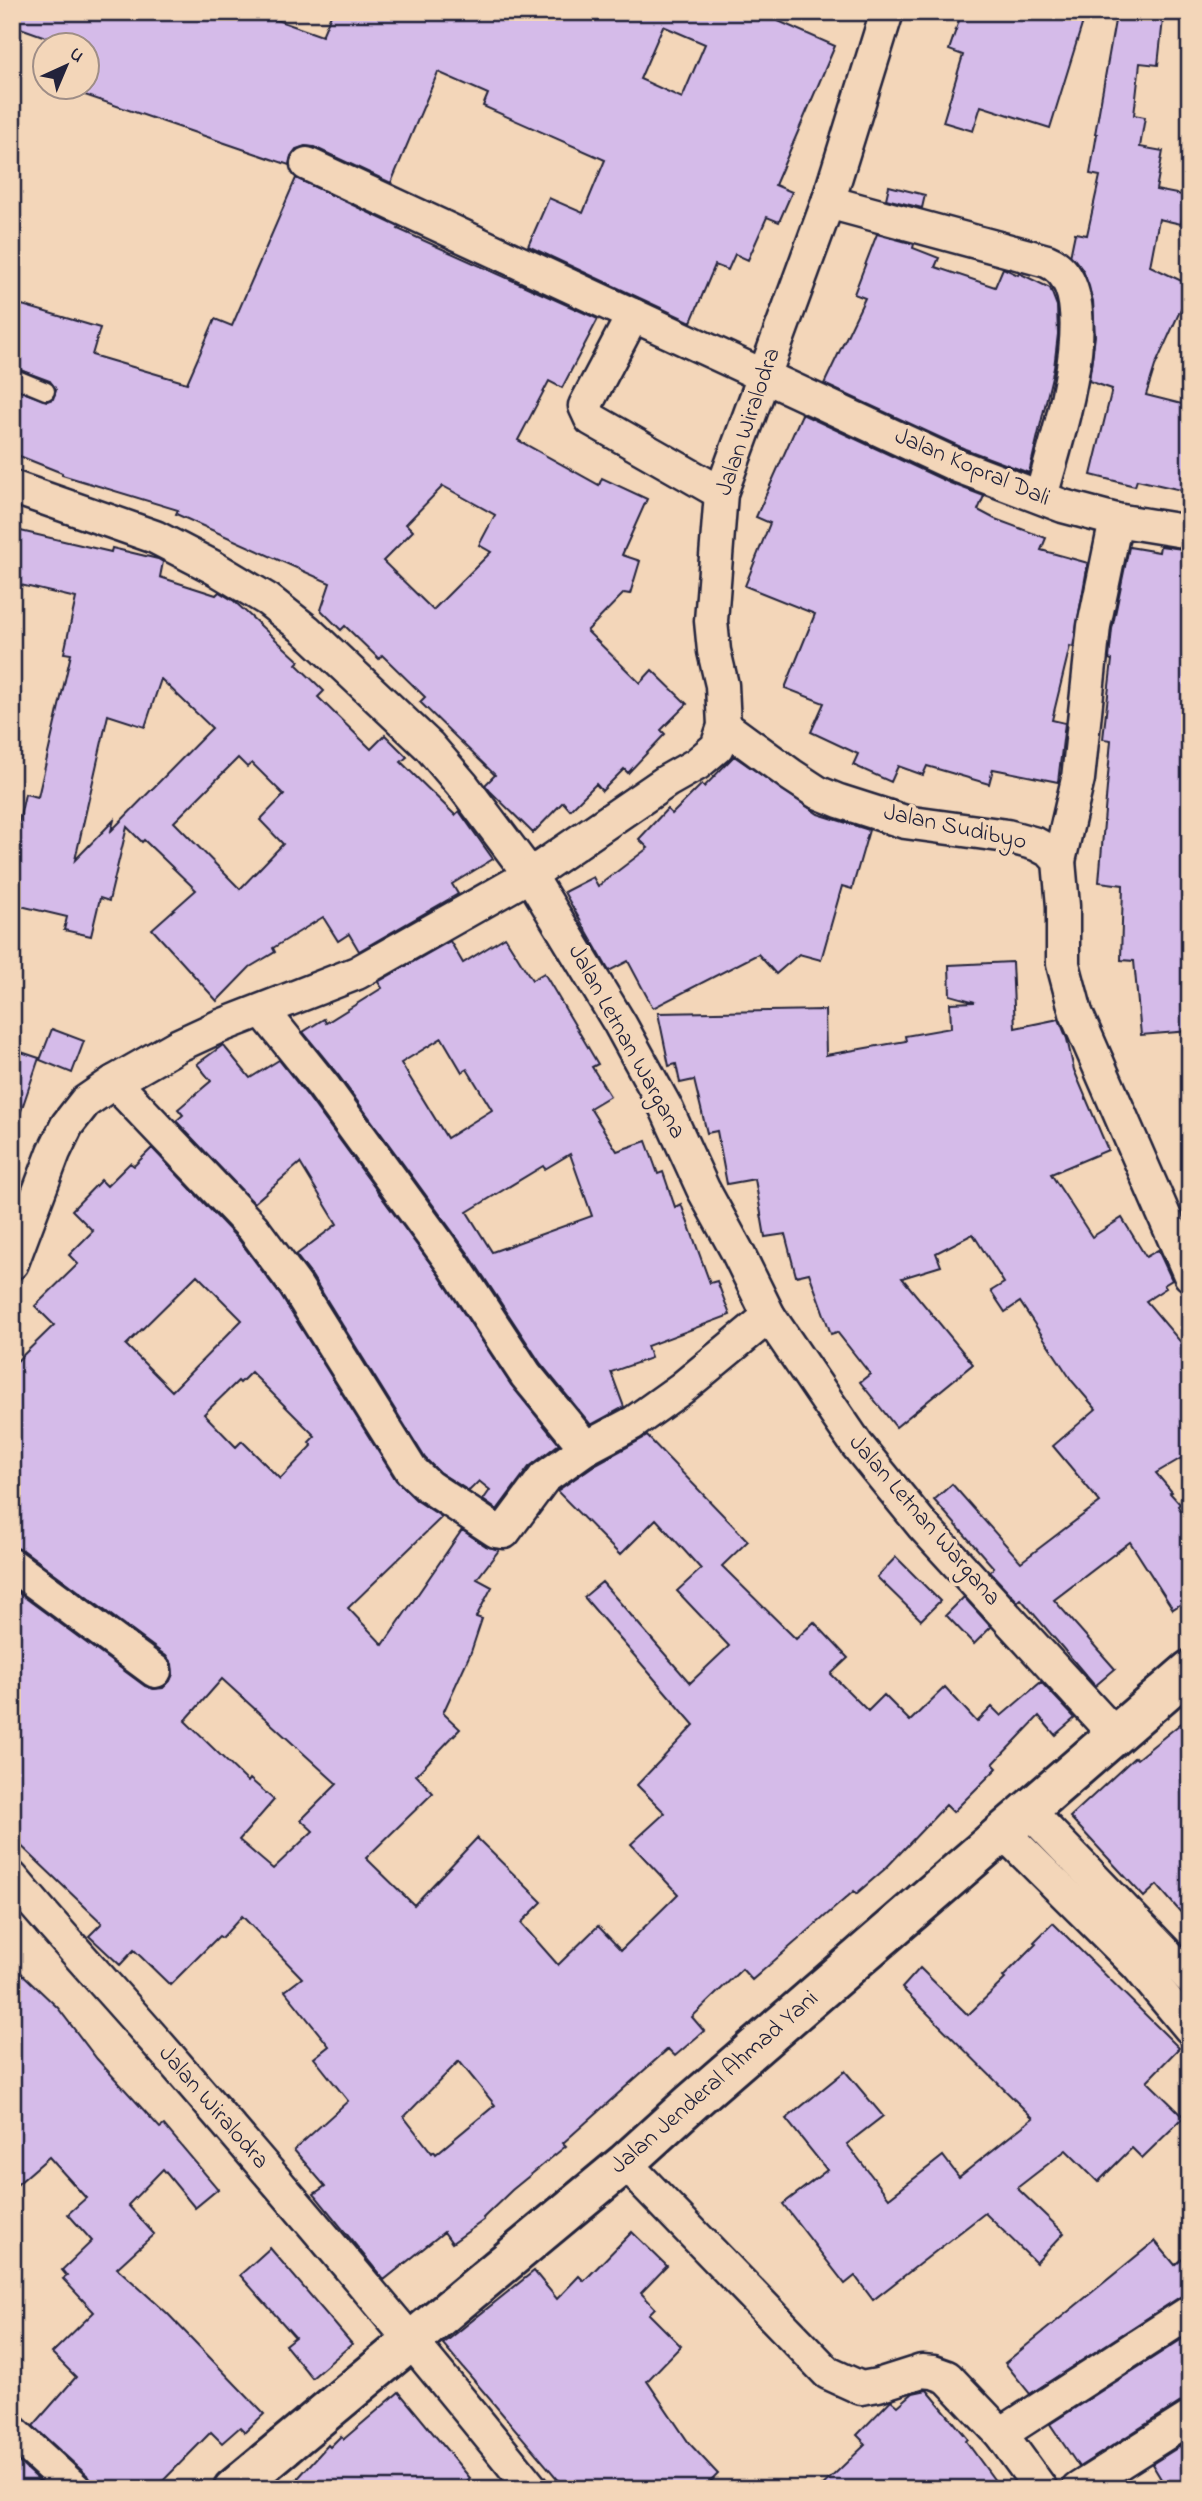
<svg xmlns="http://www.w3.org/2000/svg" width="1202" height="2501" font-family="'Indie Flower',sans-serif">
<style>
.building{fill:#d5bbe9;stroke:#22223b;stroke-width:2;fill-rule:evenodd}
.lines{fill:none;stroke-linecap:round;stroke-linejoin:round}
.service-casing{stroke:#22223b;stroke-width:21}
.minor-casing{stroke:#22223b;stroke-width:37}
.secondary-casing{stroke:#22223b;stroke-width:44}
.service{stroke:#f3d6b9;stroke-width:16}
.minor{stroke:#f3d6b9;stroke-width:32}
.secondary{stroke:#f3d6b9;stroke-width:38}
.labels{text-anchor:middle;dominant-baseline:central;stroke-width:7;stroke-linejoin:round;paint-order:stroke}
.street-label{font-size:24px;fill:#22223b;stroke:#f3d6b9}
</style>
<rect width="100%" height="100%" fill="#f3d6b9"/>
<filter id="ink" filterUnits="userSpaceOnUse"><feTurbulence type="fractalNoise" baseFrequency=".0143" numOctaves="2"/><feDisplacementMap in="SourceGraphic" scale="14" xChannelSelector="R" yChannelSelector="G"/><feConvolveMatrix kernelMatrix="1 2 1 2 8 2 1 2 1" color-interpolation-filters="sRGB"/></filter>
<g filter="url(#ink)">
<g class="building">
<path d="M 12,12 L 254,12 L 322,36 L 332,12 L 758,12 L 835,46 L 775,185 L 792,192 L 779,222 L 767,217 L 748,260 L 735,254 L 728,270 L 715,265 L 691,322 L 528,246 L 549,198 L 583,213 L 605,160 L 483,106 L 488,94 L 438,72 L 391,183 L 314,147 L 305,146 L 296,149 L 291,156 L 289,165 L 76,92 L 78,88 L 88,88 L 88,58 L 90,52 L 88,51 L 88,46 L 71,46 L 12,25 ZM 663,26 L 705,44 L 682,98 L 640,79 Z"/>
<path d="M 962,12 L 1086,12 L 1050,128 L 981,106 L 973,131 L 943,122 L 963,55 L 949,50 Z"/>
<path d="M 1116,15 L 1163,19 L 1158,65 L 1140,63 L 1134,115 L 1145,117 L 1140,147 L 1163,151 L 1156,190 L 1187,196 L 1181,224 L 1159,219 L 1150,266 L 1190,285 L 1190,289 L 1155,366 L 1146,395 L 1190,406 L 1190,492 L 1137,480 L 1135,486 L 1091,475 L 1112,389 L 1089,381 L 1095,336 L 1093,301 L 1083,270 L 1070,257 L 1075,233 L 1087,235 L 1100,176 L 1090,174 L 1097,134 L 1095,134 Z"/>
<path d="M 296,178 L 399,227 L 398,229 L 598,319 L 562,388 L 549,381 L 518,440 L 599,485 L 602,478 L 647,499 L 622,555 L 640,561 L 630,594 L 624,593 L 587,631 L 640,683 L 652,670 L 687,704 L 661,730 L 665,734 L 628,773 L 624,769 L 602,791 L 596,784 L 570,810 L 563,802 L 533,833 L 490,791 L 485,785 L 495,775 L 420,702 L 425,697 L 382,655 L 379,659 L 345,626 L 341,630 L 321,610 L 330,583 L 176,514 L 178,510 L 62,475 L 62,473 L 12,453 L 12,388 L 47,401 L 53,399 L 56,390 L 50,381 L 12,367 L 12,302 L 100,328 L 92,355 L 187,383 L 215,319 L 232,326 ZM 443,486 L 495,515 L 479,545 L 491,552 L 433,610 L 383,561 L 413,531 L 406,524 Z"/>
<path d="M 889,186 L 925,195 L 922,208 L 886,199 Z"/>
<path d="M 877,234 L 914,244 L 913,248 L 939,258 L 935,267 L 995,287 L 1003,268 L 1018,275 L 1019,273 L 1050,288 L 1057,306 L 1058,334 L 1054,368 L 1029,473 L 965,449 L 824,384 L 865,298 L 854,294 Z"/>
<path d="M 802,414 L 950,483 L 984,496 L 978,510 L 995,519 L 1046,538 L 1041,550 L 1088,563 L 1073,647 L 1070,646 L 1052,720 L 1065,723 L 1058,782 L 993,769 L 989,784 L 927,766 L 923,775 L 898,766 L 891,782 L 853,765 L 858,754 L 811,732 L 824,703 L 785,688 L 815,614 L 745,586 L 770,523 L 756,517 Z"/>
<path d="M 12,529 L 111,552 L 112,548 L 158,559 L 163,562 L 160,577 L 216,595 L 219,592 L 234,601 L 299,661 L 296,664 L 324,691 L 318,697 L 371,749 L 385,735 L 407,757 L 401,762 L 455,815 L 459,811 L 493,859 L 452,884 L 458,894 L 359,951 L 349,934 L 338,941 L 323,917 L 273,948 L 275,952 L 250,967 L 217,1001 L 152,929 L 196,890 L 144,840 L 142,842 L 127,827 L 109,901 L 100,898 L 91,936 L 64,930 L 67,917 L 12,904 L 12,853 L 25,794 L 38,797 L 71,654 L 64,653 L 76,598 L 12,583 ZM 161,679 L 212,728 L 111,831 L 114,820 L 75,860 L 108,715 L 145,727 ZM 238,758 L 247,767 L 252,763 L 284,795 L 260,820 L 283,844 L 240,889 L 174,822 Z"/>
<path d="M 1160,546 L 1190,550 L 1190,1031 L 1141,1035 L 1134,961 L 1121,960 L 1123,885 L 1099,882 L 1111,740 L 1103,739 L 1112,660 L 1109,659 L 1112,629 L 1129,547 L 1159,552 Z"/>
<path d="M 734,756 L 818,814 L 869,830 L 852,889 L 842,886 L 821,960 L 799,954 L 776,974 L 758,954 L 653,1008 L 628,961 L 609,971 L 564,892 L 593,877 L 598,886 L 648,848 L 639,839 L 667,809 L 672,814 L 702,784 L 704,787 Z"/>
<path d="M 505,937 L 532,980 L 544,973 L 598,1064 L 592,1067 L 610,1096 L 590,1108 L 617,1151 L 646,1141 L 658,1174 L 663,1172 L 675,1207 L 681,1204 L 710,1283 L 717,1281 L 730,1315 L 647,1346 L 651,1358 L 611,1372 L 624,1407 L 591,1425 L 541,1364 L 468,1253 L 339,1076 L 303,1032 L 324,1019 L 326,1023 L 382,988 L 378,982 L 450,941 L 463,963 ZM 442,1038 L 462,1072 L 467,1069 L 492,1110 L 447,1138 L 401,1063 ZM 570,1154 L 592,1216 L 492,1252 L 467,1212 L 543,1166 L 545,1169 Z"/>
<path d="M 1012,962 L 1015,1028 L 1059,1019 L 1067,1039 L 1074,1070 L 1108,1150 L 1051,1174 L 1092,1237 L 1122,1218 L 1146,1257 L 1158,1250 L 1172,1280 L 1164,1285 L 1166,1288 L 1146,1301 L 1190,1353 L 1190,1453 L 1156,1473 L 1172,1492 L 1170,1493 L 1180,1504 L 1178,1506 L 1190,1525 L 1190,1598 L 1173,1609 L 1130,1542 L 1054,1600 L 1115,1669 L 1095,1686 L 1021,1599 L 1018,1602 L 990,1572 L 994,1568 L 934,1500 L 952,1484 L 1021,1562 L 1100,1502 L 1053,1446 L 1096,1409 L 1072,1381 L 1020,1302 L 1005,1312 L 991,1291 L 1004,1283 L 973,1234 L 936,1253 L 941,1266 L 902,1278 L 973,1364 L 896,1427 L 860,1382 L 870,1374 L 837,1332 L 831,1334 L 809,1273 L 796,1276 L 785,1234 L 765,1237 L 755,1179 L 727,1184 L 717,1131 L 707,1133 L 694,1080 L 680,1083 L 676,1064 L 669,1066 L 658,1013 L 825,1010 L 826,1055 L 906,1041 L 905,1036 L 951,1028 L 950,1003 L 975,1002 L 950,995 L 949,965 Z"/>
<path d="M 52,1029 L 84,1041 L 72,1073 L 40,1060 Z"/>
<path d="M 223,1045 L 250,1078 L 279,1060 L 309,1098 L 438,1274 L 511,1385 L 559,1444 L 529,1467 L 497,1510 L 483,1500 L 490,1490 L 479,1481 L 469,1491 L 439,1472 L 425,1458 L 312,1276 L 296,1255 L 337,1224 L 300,1163 L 254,1203 L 176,1121 L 183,1115 L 178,1109 L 211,1081 L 197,1064 Z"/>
<path d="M 12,1049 L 39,1058 L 17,1123 L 12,1123 Z"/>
<path d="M 152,1148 L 239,1240 L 281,1296 L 396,1480 L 416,1500 L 442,1517 L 348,1608 L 383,1645 L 462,1530 L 486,1546 L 499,1550 L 477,1579 L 492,1587 L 476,1617 L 482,1619 L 471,1652 L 443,1713 L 460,1729 L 416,1775 L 433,1793 L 366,1858 L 414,1905 L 477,1838 L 542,1902 L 521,1923 L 558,1965 L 598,1926 L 621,1950 L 678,1894 L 631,1844 L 665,1813 L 637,1785 L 694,1725 L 584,1597 L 602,1582 L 690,1683 L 729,1646 L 677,1591 L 701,1569 L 656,1519 L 620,1555 L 557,1491 L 596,1464 L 647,1436 L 748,1541 L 722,1566 L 796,1639 L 814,1622 L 848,1658 L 831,1674 L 868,1711 L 884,1695 L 910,1721 L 945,1687 L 977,1722 L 992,1707 L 1001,1716 L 1041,1682 L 1075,1718 L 1055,1735 L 1039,1716 L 993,1764 L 997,1768 L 953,1812 L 946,1805 L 886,1868 L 856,1894 L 854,1891 L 752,1980 L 742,1969 L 692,2017 L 704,2031 L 675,2056 L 668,2049 L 563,2143 L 566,2146 L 512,2190 L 483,2218 L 484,2220 L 452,2243 L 444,2232 L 384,2280 L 314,2194 L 325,2186 L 294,2150 L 348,2101 L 314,2058 L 329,2046 L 285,1991 L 302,1978 L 242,1916 L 222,1938 L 219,1936 L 170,1985 L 134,1950 L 120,1965 L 89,1936 L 102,1923 L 12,1837 L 12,1588 L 145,1686 L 154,1689 L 163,1688 L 170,1681 L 173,1674 L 172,1664 L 166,1656 L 23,1550 L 12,1547 L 12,1366 L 54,1325 L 35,1306 L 78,1264 L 69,1255 L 93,1231 L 72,1210 L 101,1180 L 107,1186 L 130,1163 L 134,1166 ZM 197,1275 L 242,1320 L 172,1391 L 126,1345 ZM 251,1372 L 315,1436 L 309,1442 L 312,1446 L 280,1479 L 242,1441 L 236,1447 L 204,1414 L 238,1381 L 240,1383 ZM 222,1679 L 337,1784 L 301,1820 L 313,1831 L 273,1869 L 239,1840 L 274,1800 L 250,1779 L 248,1782 L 185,1721 ZM 459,2061 L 495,2105 L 436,2154 L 434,2151 L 432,2153 L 404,2117 Z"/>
<path d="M 896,1557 L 940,1601 L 921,1620 L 877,1577 Z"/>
<path d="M 964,1597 L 991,1627 L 974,1644 L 946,1615 Z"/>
<path d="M 1190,1716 L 1190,1923 L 1157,1885 L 1144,1897 L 1070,1817 L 1135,1757 L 1137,1759 Z"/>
<path d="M 1053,1923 L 1179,2048 L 1147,2081 L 1184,2117 L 1142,2158 L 1132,2148 L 1098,2182 L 1066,2150 L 1017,2188 L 1064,2233 L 1036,2263 L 985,2213 L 873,2300 L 855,2276 L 845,2284 L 783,2204 L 827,2170 L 786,2119 L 845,2071 L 883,2116 L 847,2144 L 889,2198 L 943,2156 L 959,2177 L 1033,2118 L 902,1988 L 920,1968 L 968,2015 L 1005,1979 L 1003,1977 L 1036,1944 L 1034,1942 Z"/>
<path d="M 12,1964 L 58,2008 L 97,2059 L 160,2128 L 164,2125 L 218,2189 L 195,2208 L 163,2169 L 128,2205 L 154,2234 L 117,2268 L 167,2313 L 264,2414 L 245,2432 L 240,2427 L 222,2443 L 211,2432 L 155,2489 L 93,2489 L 87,2475 L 33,2426 L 76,2377 L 52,2353 L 94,2312 L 63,2279 L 67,2276 L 62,2270 L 92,2241 L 68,2214 L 86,2198 L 49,2157 L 12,2189 Z"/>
<path d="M 632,2232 L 667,2266 L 641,2293 L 655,2308 L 649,2314 L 681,2346 L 647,2381 L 689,2443 L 718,2474 L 703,2489 L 566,2489 L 443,2344 L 534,2271 L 557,2299 L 579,2276 L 584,2281 Z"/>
<path d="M 1155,2241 L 1175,2265 L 1190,2253 L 1190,2294 L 1180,2297 L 1030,2394 L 1005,2363 Z"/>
<path d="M 270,2248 L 352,2344 L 312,2378 L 285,2345 L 295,2337 L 240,2275 Z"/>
<path d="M 1190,2334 L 1190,2396 L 1079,2467 L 1050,2424 Z"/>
<path d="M 927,2390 L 968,2439 L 966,2441 L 1001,2489 L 819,2489 L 866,2444 L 857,2435 L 891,2400 L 898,2406 L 913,2393 Z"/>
<path d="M 399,2392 L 470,2478 L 458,2489 L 288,2489 L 328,2445 L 330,2447 L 341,2436 L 344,2439 Z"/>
<path d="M 1182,2445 L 1190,2458 L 1190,2489 L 1167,2489 L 1152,2464 Z"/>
<path d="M 12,2456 L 48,2489 L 12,2489 Z"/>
</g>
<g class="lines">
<defs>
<path id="service" d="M 12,377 L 46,391"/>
<g id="minor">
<path d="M 307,164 L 958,466 L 1063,506 L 1116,520 L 1190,532"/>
<path d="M 828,202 L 1047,261 C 1111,287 1053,449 1041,497"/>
<path d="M 633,315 L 585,406 L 591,419 L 721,493"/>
<path d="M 12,487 L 155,537 L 213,567 L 268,600 L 306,630 L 429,746 L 464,787 L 530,875 L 620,1024 L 666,1108 L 703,1189 L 737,1251 L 769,1316 L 857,1445 L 923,1526 L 1116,1736"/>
<path d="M 724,726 L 791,775 L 817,792 L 839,801 L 905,822 L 1007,836 L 1036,844 L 1051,852 L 1059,861 L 1063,906 L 1063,964 L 1076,1013 L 1190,1275"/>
<path d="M 1059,861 L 1078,779 L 1094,626 L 1116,520"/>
<path d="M 114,1082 L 253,1228 L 296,1286 L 411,1470 L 428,1486 L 496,1531 L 504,1532 L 544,1478 L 586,1448 L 526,1375 L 453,1264 L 324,1087 L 263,1011"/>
<path d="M 12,1263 L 54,1152 L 67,1125 L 85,1102 L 114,1082 L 179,1045 L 218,1027 L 357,973 L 530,875 L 667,781 L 697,764 L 717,747 L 724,726 L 722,685 L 714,651 L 711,621 L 721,493 L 828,202 L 887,12"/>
<path d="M 586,1448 L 633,1423 L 682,1388 L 769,1316"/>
<path d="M 12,1565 L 155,1671"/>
<path d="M 1029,1811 L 1190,1978"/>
<path d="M 1004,1833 L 1138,1966 L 1190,2028"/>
<path d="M 12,1878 C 68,1945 128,2008 184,2074 C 302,2210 419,2348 532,2489"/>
<path d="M 625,2163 L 828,2373 L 861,2388 L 878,2385 L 922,2371 L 933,2372 L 947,2377 L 1001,2434 L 1041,2489"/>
<path d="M 12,2431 L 75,2489"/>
<path d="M 1001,2434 L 1190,2312"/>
<path d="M 1078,2489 L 1190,2418"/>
</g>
<path id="secondary" d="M 233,2489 L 625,2163 L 692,2102 L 1190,1670"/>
</defs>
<use href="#service" class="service-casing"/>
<use href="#minor" class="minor-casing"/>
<use href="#secondary" class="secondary-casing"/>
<use href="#service" class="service"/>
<use href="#minor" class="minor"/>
<use href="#secondary" class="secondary"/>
</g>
</g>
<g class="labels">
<g class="street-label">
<text transform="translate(749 422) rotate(-71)">Jalan Wiralodra</text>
<text transform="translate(972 468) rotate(23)">Jalan Kopral Dali</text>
<text transform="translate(955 828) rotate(12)">Jalan Sudibyo</text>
<text transform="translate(626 1042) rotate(61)">Jalan Letnan Wargana</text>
<text transform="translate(924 1521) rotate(49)">Jalan Letnan Wargana</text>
<text transform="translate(715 2083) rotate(-41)">Jalan Jenderal Ahmad Yani</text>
<text transform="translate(213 2108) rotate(49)">Jalan Wiralodra</text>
</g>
</g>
<rect width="1202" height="2501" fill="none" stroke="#f3d6b9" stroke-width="42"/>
<rect x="21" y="21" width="1160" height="2459" fill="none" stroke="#22223b" stroke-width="2.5" filter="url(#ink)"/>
<g transform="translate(66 66) rotate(44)"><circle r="33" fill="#f3d6b9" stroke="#9f8e87" stroke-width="2"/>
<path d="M0-5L12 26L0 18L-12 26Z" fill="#22223b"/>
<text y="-10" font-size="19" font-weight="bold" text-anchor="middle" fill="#22223b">U</text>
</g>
</svg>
